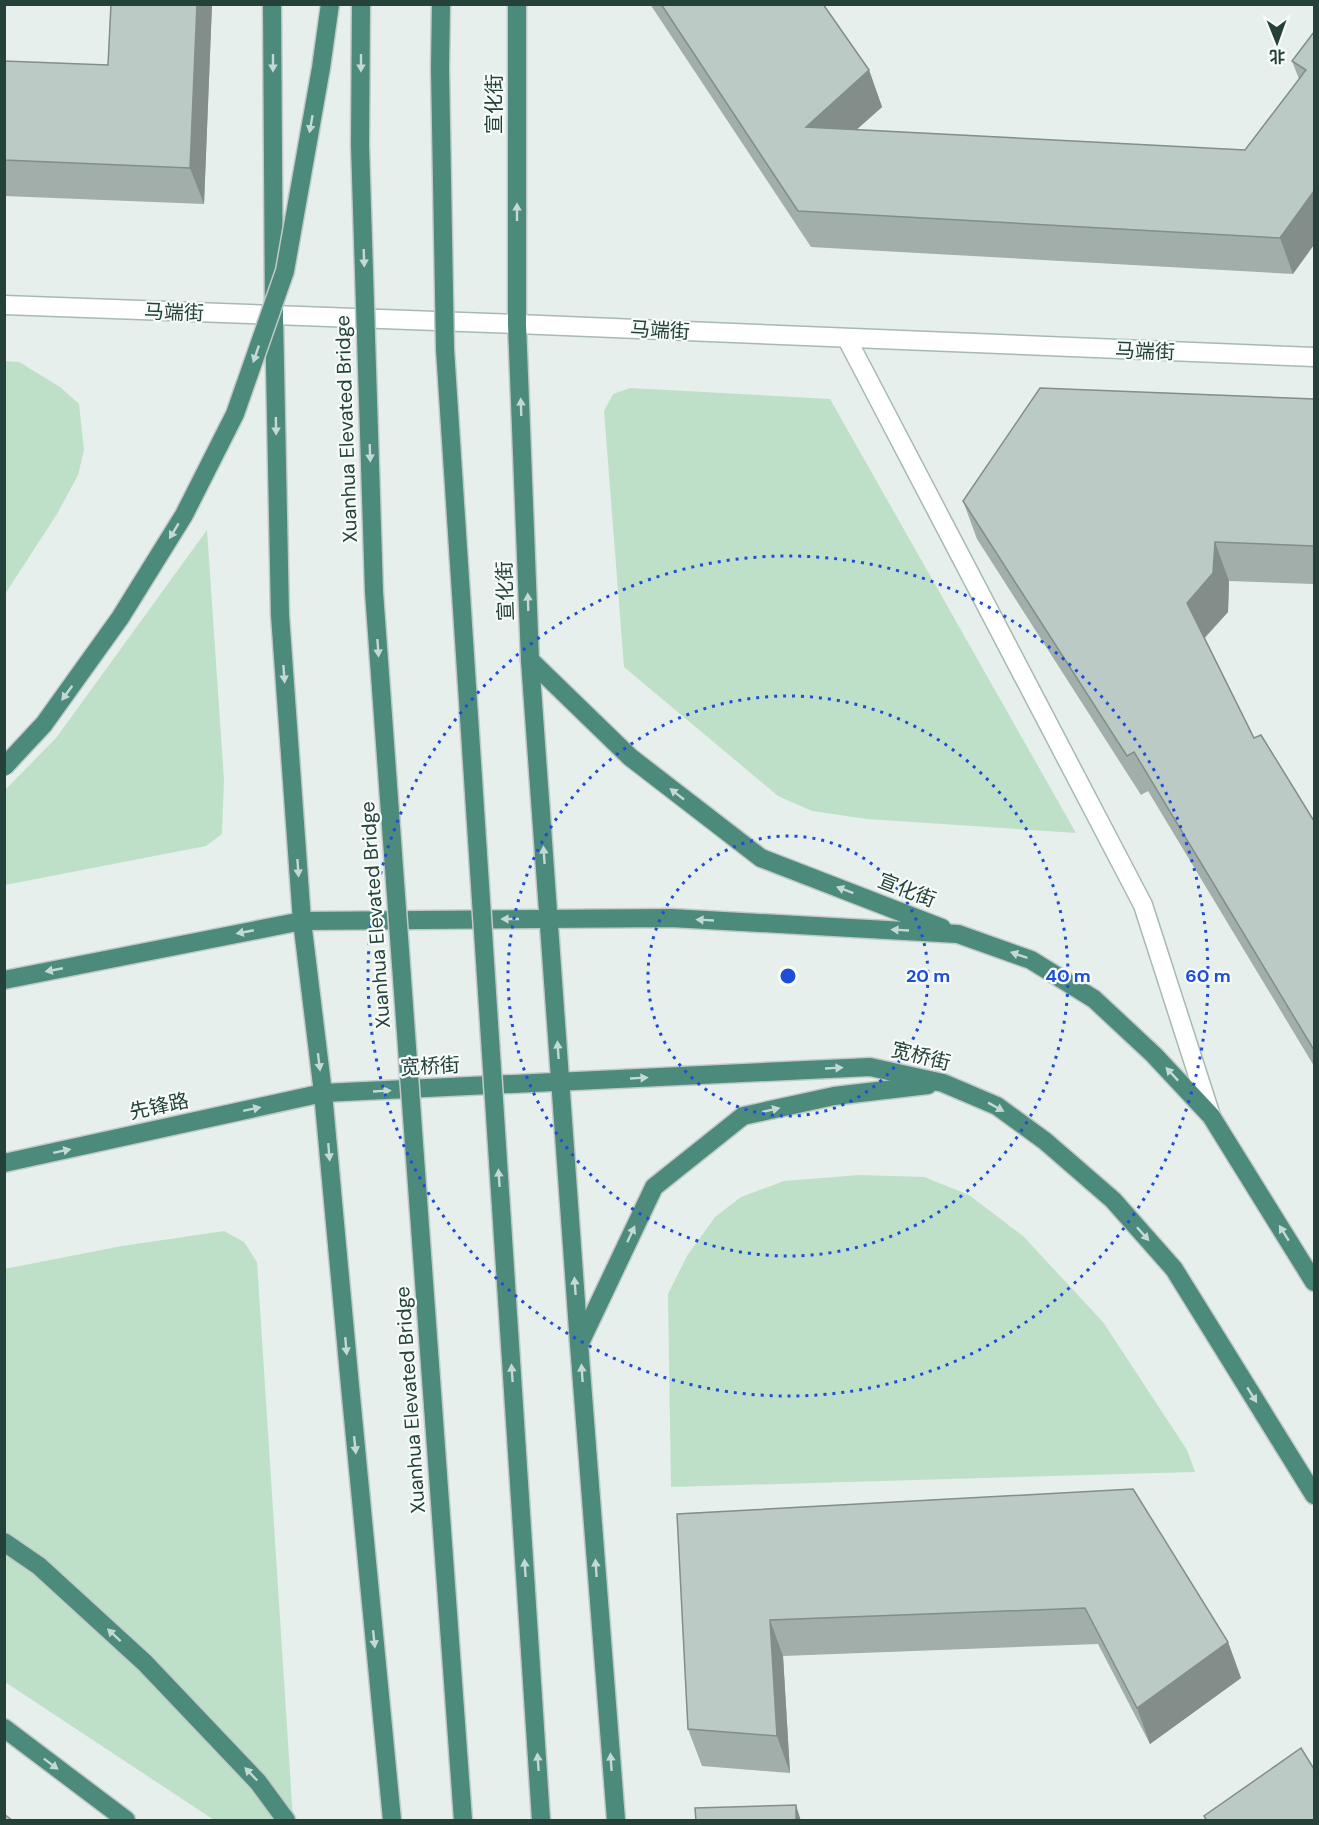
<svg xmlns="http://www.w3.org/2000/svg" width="1319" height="1825" font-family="'DM Sans','Noto Sans SC',sans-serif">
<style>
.green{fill:#bfe0c8}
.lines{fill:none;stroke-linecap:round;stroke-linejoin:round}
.tertiary-casing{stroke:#a8b8b2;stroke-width:21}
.trunk-casing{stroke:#c2cac8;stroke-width:21}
.tertiary{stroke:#fff;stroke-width:18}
.trunk{stroke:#4c8a7c;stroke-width:18}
.trunk-bridge-casing{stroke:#c2cac8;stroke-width:21;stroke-linecap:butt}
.trunk-bridge{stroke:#4c8a7c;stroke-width:18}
.wall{fill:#a1aea9}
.shaded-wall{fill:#838d89}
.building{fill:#bbcac4;stroke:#838d89;stroke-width:1.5}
.oneway{fill:#c4d9d4}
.ring{fill:none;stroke:#1d4ed8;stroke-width:3;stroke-dasharray:3 6}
.labels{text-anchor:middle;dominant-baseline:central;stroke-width:4.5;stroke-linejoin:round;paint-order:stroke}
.street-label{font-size:20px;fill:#24423a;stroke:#f7fbf9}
.centre{fill:#1d4ed8;stroke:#f7fbf9;stroke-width:3}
.ring-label{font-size:18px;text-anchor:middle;font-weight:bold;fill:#1d4ed8;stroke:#f7fbf9;stroke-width:4.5;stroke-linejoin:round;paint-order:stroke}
</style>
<rect width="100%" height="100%" fill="#e6efeb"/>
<g class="green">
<path d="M 5,361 L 19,362 L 60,387 L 79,404 L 84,450 L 78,475 L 57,514 L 5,594 Z"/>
<path d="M 630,388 L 830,399 L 1076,833 L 867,819 L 812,811 L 778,796 L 624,667 L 604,411 L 613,394 Z"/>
<path d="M 207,530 L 224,780 L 222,834 L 206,846 L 5,885 L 5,790 L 56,738 Z"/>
<path d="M 859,1175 L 924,1177 L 969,1195 L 1023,1236 L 1103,1322 L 1187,1450 L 1195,1472 L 671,1487 L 668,1294 L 687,1256 L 715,1217 L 741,1197 L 784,1181 Z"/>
<path d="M 224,1231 L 244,1242 L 257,1262 L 293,1820 L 214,1820 L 5,1682 L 4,1269 L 122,1246 Z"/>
</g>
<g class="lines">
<defs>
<g id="tertiary">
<path d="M 4,305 L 517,324 L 1314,357"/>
<path d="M 847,339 L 1143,905 L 1211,1116"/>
</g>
<g id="trunk">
<path d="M 272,4 L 274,316 L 280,615 L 302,921 L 323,1093 L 350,1386 L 392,1820"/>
<path d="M 517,4 L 517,324 L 530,660 L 579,1344 L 616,1820"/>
<path d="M 530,660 L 630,757 L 761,858 L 942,928"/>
<path d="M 4,980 L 302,921 L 671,918 L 958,934 L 1031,960 L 1094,999 L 1154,1055 L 1211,1116 L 1314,1282"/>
<path d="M 4,1163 L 323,1093 L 870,1067 L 943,1083 L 997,1106 L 1045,1141 L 1113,1200 L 1174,1269 L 1314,1495"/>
<path d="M 580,1343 L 654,1187 L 743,1116 L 834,1096 L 928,1085"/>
<path d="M 4,1542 L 39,1566 L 145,1663 L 258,1782 L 286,1820"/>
<path d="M 4,1728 L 126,1820"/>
</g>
</defs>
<use href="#tertiary" class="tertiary-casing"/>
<use href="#trunk" class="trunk-casing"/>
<use href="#tertiary" class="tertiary"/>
<use href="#trunk" class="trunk"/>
<defs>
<g id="trunk-bridge">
<path d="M 361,4 L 360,145 L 374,592 L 463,1820"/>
<path d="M 441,4 L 440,68 L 445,349 L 541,1820"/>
<path d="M 4,767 L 44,724 L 120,618 L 184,515 L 235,414 L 285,271 L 321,68 L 330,4"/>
</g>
</defs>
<use href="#trunk-bridge" class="trunk-bridge-casing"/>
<use href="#trunk-bridge" class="trunk-bridge"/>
</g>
<g class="wall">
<path d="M 111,4 L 212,4 L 204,204 L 4,196 L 4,61 L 108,65 Z"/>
<path d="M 650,4 L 823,4 L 869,70 L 882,107 L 856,130 L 1245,150 L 1299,79 L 1292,61 L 1314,32 L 1293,274 L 811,247 Z"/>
<path d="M 1314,399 L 1314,584 L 1229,581 L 1228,612 L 1205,638 L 1254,738 L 1314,821 L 1314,1066 L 1148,791 L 1141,795 L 977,539 L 963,501 Z"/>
<path d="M 1133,1489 L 1228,1642 L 1241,1678 L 1150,1744 L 1098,1644 L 783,1656 L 790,1773 L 702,1766 L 688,1729 L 677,1514 Z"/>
</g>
<g class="shaded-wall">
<path d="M 197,4 L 212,4 L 204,204 L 190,168 Z"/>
<path d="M 869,70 L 882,107 L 819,163 L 806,127 Z"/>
<path d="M 1314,191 L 1314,245 L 1293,274 L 1280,238 Z"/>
<path d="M 1215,542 L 1229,581 L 1228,612 L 1201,641 L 1187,603 Z"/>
<path d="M 770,1620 L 783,1656 L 790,1773 L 777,1736 Z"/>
<path d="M 1228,1642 L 1241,1678 L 1150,1744 L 1137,1708 Z"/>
<path d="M 796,1805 L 801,1821 L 796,1821 Z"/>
</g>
<g class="building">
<path d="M 111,4 L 197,4 L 190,168 L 4,160 L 4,61 L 108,65 Z"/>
<path d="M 661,4 L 823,4 L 869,70 L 806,127 L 1245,150 L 1306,70 L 1292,61 L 1314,32 L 1314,191 L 1280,238 L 798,211 Z"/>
<path d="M 1040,388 L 1314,399 L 1314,546 L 1215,542 L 1213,573 L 1187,603 L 1254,738 L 1261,735 L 1314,821 L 1314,1050 L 1134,752 L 1127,756 L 963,501 Z"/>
<path d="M 1133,1489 L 1228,1642 L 1137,1708 L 1085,1608 L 770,1620 L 777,1736 L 688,1729 L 677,1514 Z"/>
<path d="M 1301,1748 L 1314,1769 L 1314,1821 L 1207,1821 L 1204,1816 Z"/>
<path d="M 796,1805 L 796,1821 L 696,1821 L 695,1808 Z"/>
<path d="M 4,1814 L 13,1821 L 4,1821 Z"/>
</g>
<defs><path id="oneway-solid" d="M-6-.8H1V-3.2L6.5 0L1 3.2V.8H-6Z" transform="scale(1.5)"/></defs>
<g class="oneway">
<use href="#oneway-solid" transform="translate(273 63) rotate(90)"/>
<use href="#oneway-solid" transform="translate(361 63) rotate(90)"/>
<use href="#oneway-solid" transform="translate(311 124) rotate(100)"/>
<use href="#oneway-solid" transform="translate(517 212) rotate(-90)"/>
<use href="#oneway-solid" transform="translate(364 258) rotate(88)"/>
<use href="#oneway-solid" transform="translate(256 354) rotate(109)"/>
<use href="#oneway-solid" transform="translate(521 407) rotate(-92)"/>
<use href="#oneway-solid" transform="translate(276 426) rotate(89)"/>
<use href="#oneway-solid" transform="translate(370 453) rotate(88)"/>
<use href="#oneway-solid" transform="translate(174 531) rotate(121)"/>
<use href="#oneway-solid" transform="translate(528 602) rotate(-92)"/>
<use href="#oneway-solid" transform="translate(378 648) rotate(86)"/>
<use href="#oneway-solid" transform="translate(284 674) rotate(86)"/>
<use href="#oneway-solid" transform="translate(67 693) rotate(126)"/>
<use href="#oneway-solid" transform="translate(677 794) rotate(-142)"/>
<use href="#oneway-solid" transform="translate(544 855) rotate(-94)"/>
<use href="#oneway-solid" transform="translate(298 868) rotate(86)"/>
<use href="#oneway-solid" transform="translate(845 890) rotate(-159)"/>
<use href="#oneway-solid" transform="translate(510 919) rotate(180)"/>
<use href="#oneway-solid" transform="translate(705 920) rotate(-177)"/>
<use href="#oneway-solid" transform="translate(900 930) rotate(-177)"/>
<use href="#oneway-solid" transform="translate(245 932) rotate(169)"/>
<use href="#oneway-solid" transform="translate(1019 955) rotate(-161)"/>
<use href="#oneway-solid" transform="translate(54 970) rotate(169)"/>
<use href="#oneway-solid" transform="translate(558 1050) rotate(-94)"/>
<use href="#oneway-solid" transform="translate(319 1062) rotate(83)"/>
<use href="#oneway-solid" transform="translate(834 1068) rotate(-3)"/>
<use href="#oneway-solid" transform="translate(1172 1074) rotate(-133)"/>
<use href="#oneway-solid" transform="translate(639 1078) rotate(-3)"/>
<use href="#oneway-solid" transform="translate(382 1091) rotate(-3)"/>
<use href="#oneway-solid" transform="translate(996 1107) rotate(29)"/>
<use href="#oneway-solid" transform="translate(252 1109) rotate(-12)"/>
<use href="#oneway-solid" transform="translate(771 1110) rotate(-13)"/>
<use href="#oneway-solid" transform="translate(62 1151) rotate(-12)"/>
<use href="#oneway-solid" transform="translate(329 1152) rotate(85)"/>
<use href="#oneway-solid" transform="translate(499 1178) rotate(-94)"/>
<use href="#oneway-solid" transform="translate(1284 1233) rotate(-122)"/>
<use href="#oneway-solid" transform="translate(631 1234) rotate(-65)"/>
<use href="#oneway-solid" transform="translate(1143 1234) rotate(48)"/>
<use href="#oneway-solid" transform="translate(575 1286) rotate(-94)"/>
<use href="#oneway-solid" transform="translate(346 1346) rotate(85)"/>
<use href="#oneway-solid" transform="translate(512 1373) rotate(-94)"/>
<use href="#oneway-solid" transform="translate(582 1373) rotate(-94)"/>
<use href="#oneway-solid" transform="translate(1252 1395) rotate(58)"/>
<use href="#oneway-solid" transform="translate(355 1445) rotate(84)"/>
<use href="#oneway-solid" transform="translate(525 1568) rotate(-94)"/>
<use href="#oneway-solid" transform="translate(596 1568) rotate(-94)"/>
<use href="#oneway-solid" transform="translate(114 1635) rotate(-137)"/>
<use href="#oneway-solid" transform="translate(374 1639) rotate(84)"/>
<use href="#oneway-solid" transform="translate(538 1762) rotate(-94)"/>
<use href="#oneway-solid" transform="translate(611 1762) rotate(-94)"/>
<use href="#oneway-solid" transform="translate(51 1764) rotate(37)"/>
<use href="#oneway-solid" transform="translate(251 1774) rotate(-134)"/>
</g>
<g class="ring">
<circle cx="788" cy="976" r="140"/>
<circle cx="788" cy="976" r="280"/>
<circle cx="788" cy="976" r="420"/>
</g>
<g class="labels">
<g class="street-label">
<text transform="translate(494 104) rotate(-90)">宣化街</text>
<text transform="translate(174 312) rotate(2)">马端街</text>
<text transform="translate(660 330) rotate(3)">马端街</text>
<text transform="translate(1145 351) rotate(2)">马端街</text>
<text transform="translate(346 429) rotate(-92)">Xuanhua Elevated Bridge</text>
<text transform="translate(505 591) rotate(-92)">宣化街</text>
<text transform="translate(907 890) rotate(21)">宣化街</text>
<text transform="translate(375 915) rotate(-94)">Xuanhua Elevated Bridge</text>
<text transform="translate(921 1056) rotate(14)">宽桥街</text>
<text transform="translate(430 1066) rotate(-3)">宽桥街</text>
<text transform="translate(159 1106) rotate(-12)">先锋路</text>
<text transform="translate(410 1400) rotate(-94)">Xuanhua Elevated Bridge</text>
</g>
</g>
<circle cx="788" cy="976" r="9" class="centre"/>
<g class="ring-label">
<text x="928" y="982">20 m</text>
<text x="1068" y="982">40 m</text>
<text x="1208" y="982">60 m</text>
</g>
<rect width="1319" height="1825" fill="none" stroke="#24423a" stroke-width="12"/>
<g transform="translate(1277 42) rotate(179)" stroke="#f7fbf9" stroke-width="4.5" paint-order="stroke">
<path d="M0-4.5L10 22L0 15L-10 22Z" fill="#24423a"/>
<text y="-9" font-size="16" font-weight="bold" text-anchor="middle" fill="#24423a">北</text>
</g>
</svg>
